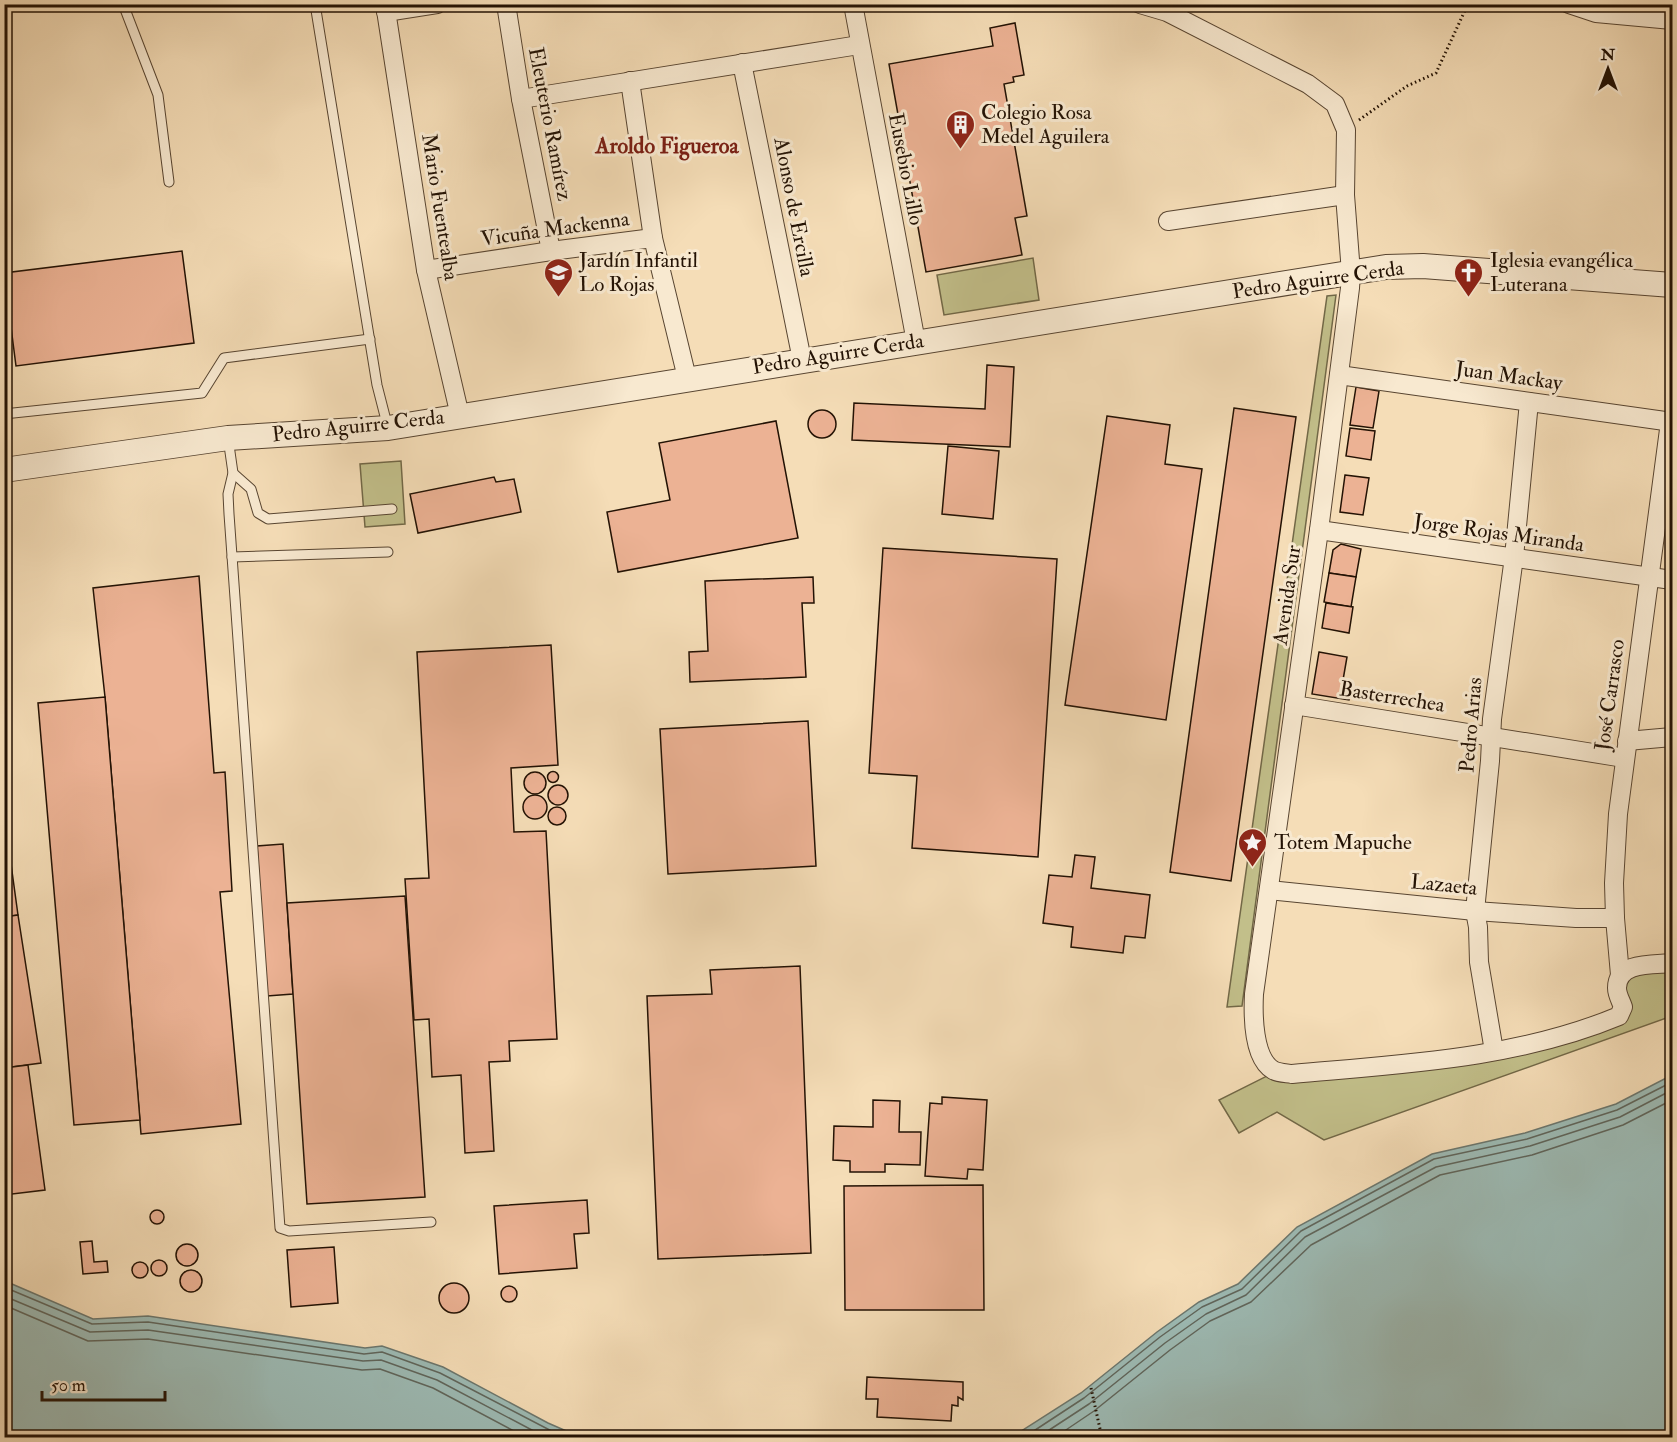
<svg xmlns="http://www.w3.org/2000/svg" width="1677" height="1442" font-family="'IM FELL Double Pica',serif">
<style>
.green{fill:#c2bf8a;stroke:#726847;stroke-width:1.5}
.water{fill:#9dbbb5;stroke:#6c776e;stroke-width:1.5}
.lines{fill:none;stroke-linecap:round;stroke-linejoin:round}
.shore{stroke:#60665c;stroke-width:1.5}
.building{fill:#ecb294;stroke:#231204;stroke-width:1.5}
.service-casing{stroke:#584531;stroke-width:11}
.minor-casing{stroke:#584531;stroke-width:20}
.tertiary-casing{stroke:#584531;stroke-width:26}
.path{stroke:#231204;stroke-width:3;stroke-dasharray:1.5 3;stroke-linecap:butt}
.service{stroke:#f8e9d0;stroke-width:9}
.minor{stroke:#f8e9d0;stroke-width:18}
.tertiary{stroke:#f8e9d0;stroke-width:24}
.labels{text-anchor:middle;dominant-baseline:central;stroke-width:6;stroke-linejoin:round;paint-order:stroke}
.poi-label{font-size:21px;fill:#231204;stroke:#f8e9d0;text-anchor:start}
.street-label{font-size:21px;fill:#231204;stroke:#f8e9d0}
.neighbourhood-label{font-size:22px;font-weight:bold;fill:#7a1f14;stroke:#f8e9d0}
</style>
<rect width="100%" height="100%" fill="#f5ddb7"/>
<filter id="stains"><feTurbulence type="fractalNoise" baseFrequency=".00333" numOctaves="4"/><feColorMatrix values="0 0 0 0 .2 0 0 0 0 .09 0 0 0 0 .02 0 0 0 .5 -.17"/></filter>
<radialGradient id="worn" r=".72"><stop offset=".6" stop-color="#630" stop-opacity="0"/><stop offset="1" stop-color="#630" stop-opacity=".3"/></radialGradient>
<g class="green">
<path d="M 1033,258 L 1039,300 L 944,315 L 937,275 Z"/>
<path d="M 1336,295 L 1242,1006 L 1227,1007 L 1327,296 Z"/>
<path d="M 401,461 L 405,524 L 365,527 L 360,464 Z"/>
<path d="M 1672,963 L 1672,1016 L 1324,1140 L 1277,1112 L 1239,1133 L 1219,1100 L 1275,1072 L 1440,1060 L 1614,1018 L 1618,982 Z"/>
</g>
<g class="water">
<path d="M 1672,1075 L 1672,1437 L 1012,1437 L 1081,1393 L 1157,1332 L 1199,1302 L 1238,1284 L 1297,1227 L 1432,1154 L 1525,1133 L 1616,1104 Z"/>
<path d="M 5,1281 L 93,1319 L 148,1316 L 365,1348 L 382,1346 L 443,1367 L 548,1423 L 580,1437 L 5,1437 Z"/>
</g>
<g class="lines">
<g class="shore">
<path d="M 4,1287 L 92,1324 L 148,1322 L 364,1354 L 382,1352 L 440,1373 L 565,1438"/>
<path d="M 4,1296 L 90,1332 L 148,1330 L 363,1361 L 381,1360 L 437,1380 L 547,1438"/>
<path d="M 4,1305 L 88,1341 L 148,1339 L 362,1370 L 380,1369 L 433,1388 L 527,1438"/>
<path d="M 1023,1438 L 1084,1398 L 1160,1337 L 1202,1307 L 1242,1289 L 1301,1231 L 1434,1159 L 1527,1139 L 1617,1110 L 1672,1082"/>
<path d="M 1037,1438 L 1089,1404 L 1165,1343 L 1206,1314 L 1246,1295 L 1305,1237 L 1436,1167 L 1530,1146 L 1620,1117 L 1672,1090"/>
<path d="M 1054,1438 L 1094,1411 L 1170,1350 L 1210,1321 L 1251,1302 L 1311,1245 L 1440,1175 L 1532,1155 L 1623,1125 L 1672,1100"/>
</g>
</g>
<g class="building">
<path d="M 1015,23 L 1024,75 L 1013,77 L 1014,82 L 1004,84 L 1027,216 L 1015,218 L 1022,255 L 926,272 L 889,64 L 993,46 L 990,28 Z"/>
<path d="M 182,251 L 194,343 L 16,366 L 4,273 Z"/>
<path d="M 987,365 L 1014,367 L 1010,447 L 852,440 L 854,403 L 985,409 Z"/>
<path d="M 1356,387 L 1379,391 L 1373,428 L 1350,425 Z"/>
<path d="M 1234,408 L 1296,417 L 1231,881 L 1170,872 Z"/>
<circle cx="822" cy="424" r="14"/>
<path d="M 1107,416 L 1170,425 L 1165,464 L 1202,469 L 1166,720 L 1065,705 Z"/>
<path d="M 776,421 L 798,538 L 618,572 L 607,512 L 670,500 L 659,443 Z"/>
<path d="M 1350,428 L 1375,431 L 1371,460 L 1346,456 Z"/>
<path d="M 948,446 L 999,451 L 993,519 L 942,514 Z"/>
<path d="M 1345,475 L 1369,478 L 1363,515 L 1340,512 Z"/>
<path d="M 494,477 L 496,482 L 514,479 L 521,512 L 418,533 L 410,494 Z"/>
<path d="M 1341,544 L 1361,549 L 1356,577 L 1329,573 L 1333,550 Z"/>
<path d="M 883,548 L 1057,559 L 1038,857 L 912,848 L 917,776 L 869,773 Z"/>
<path d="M 1329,573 L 1356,577 L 1351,607 L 1324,602 Z"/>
<path d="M 199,576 L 214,773 L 225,772 L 232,891 L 220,892 L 241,1124 L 141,1134 L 105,697 L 93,588 Z"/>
<path d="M 813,577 L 814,603 L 802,603 L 806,677 L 690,682 L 689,652 L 708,651 L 705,581 Z"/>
<path d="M 1326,603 L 1353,607 L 1349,633 L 1322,628 Z"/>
<path d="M 551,645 L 558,765 L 511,768 L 514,832 L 546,831 L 557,1039 L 509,1041 L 510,1061 L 489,1062 L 494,1151 L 465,1153 L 461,1075 L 432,1077 L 429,1019 L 414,1020 L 405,879 L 429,878 L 417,652 Z"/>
<path d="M 1319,652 L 1347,657 L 1343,680 L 1352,682 L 1349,700 L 1312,694 Z"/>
<path d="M 105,697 L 140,1120 L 74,1125 L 38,703 Z"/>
<path d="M 808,721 L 816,866 L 668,874 L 660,729 Z"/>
<circle cx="553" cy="777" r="5.5"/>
<circle cx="535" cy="783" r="11"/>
<circle cx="558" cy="795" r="10"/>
<circle cx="535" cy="807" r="12"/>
<circle cx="557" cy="816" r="9"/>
<path d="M 4,813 L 18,915 L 4,917 Z"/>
<path d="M 283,844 L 293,994 L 267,996 L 257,846 Z"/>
<path d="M 1075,855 L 1095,857 L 1091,888 L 1150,895 L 1145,938 L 1125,936 L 1123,953 L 1071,947 L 1073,927 L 1043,923 L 1049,875 L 1072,877 Z"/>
<path d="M 405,896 L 425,1197 L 307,1204 L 287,903 Z"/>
<path d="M 18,915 L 41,1063 L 4,1068 L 4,917 Z"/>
<path d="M 800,966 L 811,1253 L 658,1259 L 647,996 L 712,994 L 710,970 Z"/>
<path d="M 28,1065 L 45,1190 L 4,1195 L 4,1068 Z"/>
<path d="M 942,1097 L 987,1100 L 983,1170 L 968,1169 L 967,1179 L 925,1176 L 930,1103 L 942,1104 Z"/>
<path d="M 873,1100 L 900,1101 L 899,1132 L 921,1132 L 920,1165 L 885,1164 L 885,1172 L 850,1172 L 850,1161 L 833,1160 L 834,1126 L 873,1127 Z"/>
<path d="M 983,1185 L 984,1310 L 845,1310 L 844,1186 Z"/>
<path d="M 587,1200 L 589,1233 L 574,1234 L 577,1268 L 499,1274 L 494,1206 Z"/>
<circle cx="157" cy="1217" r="7"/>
<path d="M 92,1241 L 94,1262 L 107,1261 L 108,1272 L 83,1274 L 80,1242 Z"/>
<circle cx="187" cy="1255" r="11"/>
<path d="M 334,1247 L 338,1303 L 291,1307 L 287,1250 Z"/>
<circle cx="159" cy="1268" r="8"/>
<circle cx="140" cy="1270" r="8"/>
<circle cx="191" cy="1281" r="11"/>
<circle cx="454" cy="1298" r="15"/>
<circle cx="509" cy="1294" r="8"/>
<path d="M 867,1377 L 963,1382 L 963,1400 L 958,1397 L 958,1406 L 952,1405 L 951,1421 L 877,1417 L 878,1399 L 866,1399 Z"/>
</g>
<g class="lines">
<defs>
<g id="service">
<path d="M 123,4 L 158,95 L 169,182"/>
<path d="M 315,4 L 377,385 L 388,428"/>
<path d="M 4,414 L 202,393 L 224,358 L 370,339"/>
<path d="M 228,438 L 233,473 L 228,494 L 229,514 L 280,1228 L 289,1231 L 431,1222"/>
<path d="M 233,473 L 251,489 L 258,513 L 268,519 L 392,509"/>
<path d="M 232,557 L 388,552"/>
</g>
<g id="minor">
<path d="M 385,4 L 426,270 L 460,416"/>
<path d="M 506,4 L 521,99 L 551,251"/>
<path d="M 853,4 L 916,342"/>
<path d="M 1140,4 L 1167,12 L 1308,84 L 1335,104 L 1346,130 L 1345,195 L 1351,273 L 1350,288 L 1319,530 L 1254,994 C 1253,1014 1253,1058 1273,1070 C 1278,1073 1286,1073 1292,1074 C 1402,1064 1516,1059 1619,1016 L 1623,1007 C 1621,1001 1617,995 1617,988 C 1617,961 1654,965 1672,963"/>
<path d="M 1569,4 L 1596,13 L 1672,20"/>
<path d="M 386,12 L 437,4"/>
<path d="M 742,63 L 802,360"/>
<path d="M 630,81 L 653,238 L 687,378"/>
<path d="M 521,99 L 859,45"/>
<path d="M 1168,221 L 1345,195"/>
<path d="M 426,270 L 551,251 L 653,238"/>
<path d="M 1339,375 L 1672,422"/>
<path d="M 1319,530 L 1672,580"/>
<path d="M 1294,705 L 1624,758"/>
<path d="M 1627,741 L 1672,737"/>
<path d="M 1269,890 L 1475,911 L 1576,918 L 1615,918"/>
<path d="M 1620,975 L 1615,918 L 1614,883 L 1618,814 L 1670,422"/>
<path d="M 1494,1051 L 1479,962 L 1478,927 L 1475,911 L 1490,761 L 1492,719 L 1514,557 L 1529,402"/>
</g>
<path id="tertiary" d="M 4,470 L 228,438 L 388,428 L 1386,267 L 1423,266 L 1672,285"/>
</defs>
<use href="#service" class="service-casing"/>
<use href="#minor" class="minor-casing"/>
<use href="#tertiary" class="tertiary-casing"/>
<g class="path">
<path d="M 1359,120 L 1407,86 L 1436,73 L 1468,4"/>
<path d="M 1091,1388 L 1102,1438"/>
</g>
<use href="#service" class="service"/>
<use href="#minor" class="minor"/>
<use href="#tertiary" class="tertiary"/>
</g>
<defs>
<symbol id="building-pin" viewBox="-11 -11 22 30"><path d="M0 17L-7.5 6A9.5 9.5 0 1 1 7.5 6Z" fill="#8f2418" stroke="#f8e9d0"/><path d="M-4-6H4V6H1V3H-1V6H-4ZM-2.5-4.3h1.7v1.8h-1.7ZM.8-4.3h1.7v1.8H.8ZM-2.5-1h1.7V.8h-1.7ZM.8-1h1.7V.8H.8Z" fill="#fff"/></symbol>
<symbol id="school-pin" viewBox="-11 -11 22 30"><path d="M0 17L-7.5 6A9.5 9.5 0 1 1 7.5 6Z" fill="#8f2418" stroke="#f8e9d0"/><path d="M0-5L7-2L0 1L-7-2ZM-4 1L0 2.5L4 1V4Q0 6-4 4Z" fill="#fff"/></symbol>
<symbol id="church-pin" viewBox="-11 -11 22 30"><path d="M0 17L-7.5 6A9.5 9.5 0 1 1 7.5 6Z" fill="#8f2418" stroke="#f8e9d0"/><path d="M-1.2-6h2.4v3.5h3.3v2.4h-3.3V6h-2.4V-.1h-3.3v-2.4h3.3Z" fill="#fff"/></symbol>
<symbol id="sight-pin" viewBox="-11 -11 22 30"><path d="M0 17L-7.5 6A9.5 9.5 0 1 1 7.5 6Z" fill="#8f2418" stroke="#f8e9d0"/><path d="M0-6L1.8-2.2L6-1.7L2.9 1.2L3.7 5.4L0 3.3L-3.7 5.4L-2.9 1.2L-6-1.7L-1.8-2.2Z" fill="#fff"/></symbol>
</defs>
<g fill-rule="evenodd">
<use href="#building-pin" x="944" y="108" width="33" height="45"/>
<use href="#school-pin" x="542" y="256" width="33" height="45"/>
<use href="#church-pin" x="1452" y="256" width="33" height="45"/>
<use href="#sight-pin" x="1236" y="826" width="33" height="45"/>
</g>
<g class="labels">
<g class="poi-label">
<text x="981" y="112">Colegio Rosa<tspan x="981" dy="24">Medel Aguilera</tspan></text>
<text x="579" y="260">Jardín Infantil<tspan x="579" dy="24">Lo Rojas</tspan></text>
<text x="1490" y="260">Iglesia evangélica<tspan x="1490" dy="24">Luterana</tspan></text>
<text x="1274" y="842">Totem Mapuche</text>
</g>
<g class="street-label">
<text transform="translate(550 124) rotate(79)">Eleuterio Ramírez</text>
<text transform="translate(906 169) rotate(79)">Eusebio Lillo</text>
<text transform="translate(440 207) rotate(81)">Mario Fuentealba</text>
<text transform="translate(794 207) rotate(79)">Alonso de Ercilla</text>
<text transform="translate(555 229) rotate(-8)">Vicuña Mackenna</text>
<text transform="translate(1318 280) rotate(-8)">Pedro Aguirre Cerda</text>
<text transform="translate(838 354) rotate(-9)">Pedro Aguirre Cerda</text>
<text transform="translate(1509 376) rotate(8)">Juan Mackay</text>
<text transform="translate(358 426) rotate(-6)">Pedro Aguirre Cerda</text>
<text transform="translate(1499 533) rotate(8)">Jorge Rojas Miranda</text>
<text transform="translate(1287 595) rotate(-82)">Avenida Sur</text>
<text transform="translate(1610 695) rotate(-82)">José Carrasco</text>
<text transform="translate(1392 697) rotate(9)">Basterrechea</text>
<text transform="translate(1471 725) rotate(-85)">Pedro Arias</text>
<text transform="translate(1444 885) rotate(6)">Lazaeta</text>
</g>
<g class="neighbourhood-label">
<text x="667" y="146">Aroldo Figueroa</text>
</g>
</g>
<rect width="1677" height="1442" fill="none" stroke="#f5ddb7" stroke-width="24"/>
<rect x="6" y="6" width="1665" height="1430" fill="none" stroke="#231204" stroke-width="3"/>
<rect x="12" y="12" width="1653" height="1418" fill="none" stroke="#231204" stroke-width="1.5"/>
<g transform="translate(1608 69)" stroke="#f8e9d0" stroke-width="4.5" paint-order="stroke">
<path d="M0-4.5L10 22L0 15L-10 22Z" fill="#231204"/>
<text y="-9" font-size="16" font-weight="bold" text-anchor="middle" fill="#231204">N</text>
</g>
<path d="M42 1391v9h123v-9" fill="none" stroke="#231204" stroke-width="3"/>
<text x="51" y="1391" font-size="18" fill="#231204" stroke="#f8e9d0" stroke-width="4.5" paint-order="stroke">50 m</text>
<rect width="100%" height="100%" filter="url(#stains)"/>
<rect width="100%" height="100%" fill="url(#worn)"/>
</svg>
